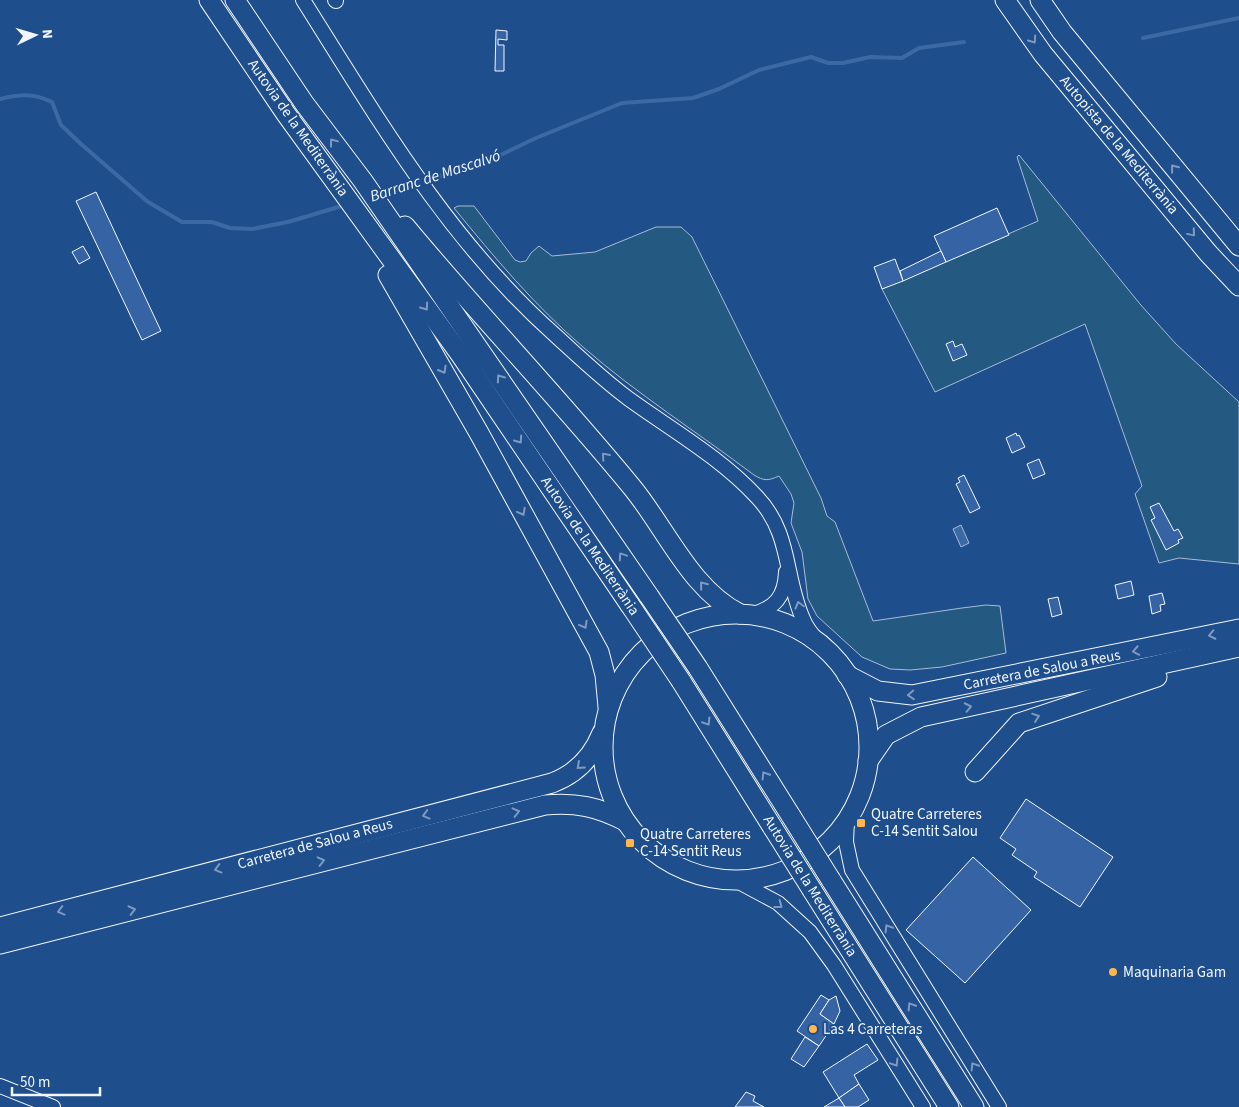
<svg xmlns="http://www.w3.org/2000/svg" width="1239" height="1107" font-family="'Source Sans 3',sans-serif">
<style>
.green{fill:#245a82;stroke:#a8bbd7}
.water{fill:#3b69a3;stroke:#a8bbd7}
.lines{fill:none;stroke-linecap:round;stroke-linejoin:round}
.stream{stroke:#3b69a3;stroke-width:4}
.building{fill:#3563a3;stroke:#f2f6ff}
.minor-casing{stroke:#f2f6ff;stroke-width:16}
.highway-casing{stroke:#f2f6ff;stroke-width:21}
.minor{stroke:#1f4e8c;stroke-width:14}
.highway{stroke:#1f4e8c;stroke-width:19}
.highway-bridge-casing{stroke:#f2f6ff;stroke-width:21;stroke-linecap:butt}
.highway-bridge{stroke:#1f4e8c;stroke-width:19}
.oneway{stroke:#7e9ac0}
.poi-dot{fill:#ffb74d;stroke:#1f4e8c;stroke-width:2}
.labels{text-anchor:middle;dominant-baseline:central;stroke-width:4;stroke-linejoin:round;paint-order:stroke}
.street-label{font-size:15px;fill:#f2f6ff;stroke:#1f4e8c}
.poi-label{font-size:15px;fill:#f2f6ff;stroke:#1f4e8c;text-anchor:start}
.water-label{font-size:16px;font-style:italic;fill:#f2f6ff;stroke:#1f4e8c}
</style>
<rect width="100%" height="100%" fill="#1f4e8c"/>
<g class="green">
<path d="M 1019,155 L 1140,304 L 1176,344 L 1239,402 L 1239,564 L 1179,558 L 1159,563 L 1135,494 L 1142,486 L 1085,324 L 935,392 L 882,289 L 1038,221 L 1017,157 Z"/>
<path d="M 458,206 L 474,206 L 515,260 L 520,262 L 526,261 L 531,253 L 539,246 L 552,256 L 595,252 L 656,227 L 681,227 L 692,237 L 821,498 L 827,516 L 835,522 L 873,621 L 962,608 L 986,605 L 1000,606 L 1006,653 L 942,667 L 910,670 L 890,669 L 862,657 L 817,616 L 808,599 L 802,552 L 791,523 L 794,503 L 791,494 L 779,476 C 768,481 764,481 754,475 C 697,432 637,394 583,347 C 535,306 494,257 454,208 Z"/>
</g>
<path class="water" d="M 961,525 L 969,543 L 961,547 L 953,529 Z"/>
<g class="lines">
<g class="stream">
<path d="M 1143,38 L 1239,18"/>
<path d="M 0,99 C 20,94 33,93 52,102 L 61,125 L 81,144 L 148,202 L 182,222 L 212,222 L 230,228 L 252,229 L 288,222 L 345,205"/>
<path d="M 381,195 L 492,159 L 536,138 L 622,103 L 693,98 L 719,89 L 759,70 L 811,57 L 828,63 L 843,63 L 870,57 L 902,58 L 919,48 L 964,42"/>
</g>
</g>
<g class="building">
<path d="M 496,30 L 507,31 L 507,40 L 498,39 L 498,45 L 504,45 L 504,71 L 495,71 Z"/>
<path d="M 96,192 L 161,331 L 142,340 L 76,201 Z"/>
<path d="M 997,208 L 1009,235 L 946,262 L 934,236 Z"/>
<path d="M 83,246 L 90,258 L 79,264 L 72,252 Z"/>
<path d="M 941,251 L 946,262 L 903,281 L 900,271 Z"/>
<path d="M 895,259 L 903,281 L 882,289 L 874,267 Z"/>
<path d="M 953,341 L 955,347 L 962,344 L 967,355 L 953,361 L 946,344 Z"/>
<path d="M 1016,433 L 1017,436 L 1019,435 L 1025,447 L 1012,453 L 1006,438 Z"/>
<path d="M 1039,459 L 1045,474 L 1033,479 L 1027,464 Z"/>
<path d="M 964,475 L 980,508 L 970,513 L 956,484 L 960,482 L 958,478 Z"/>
<path d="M 1159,503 L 1174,531 L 1178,529 L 1183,538 L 1178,540 L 1179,543 L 1166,550 L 1151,520 L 1155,518 L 1150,507 Z"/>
<path d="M 1131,581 L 1134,595 L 1118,599 L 1115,585 Z"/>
<path d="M 1162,593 L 1165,604 L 1160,605 L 1161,611 L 1152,614 L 1149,596 Z"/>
<path d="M 1058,597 L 1062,614 L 1052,617 L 1048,599 Z"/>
<path d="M 1026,799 L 1113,857 L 1080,907 L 1034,877 L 1037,872 L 1012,855 L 1016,849 L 1000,838 Z"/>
<path d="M 973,857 L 1031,910 L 965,983 L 906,930 Z"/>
<path d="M 821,995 L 829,1000 L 820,1014 L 834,1024 L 819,1046 L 797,1031 Z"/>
<path d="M 836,996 L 840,1011 L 834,1024 L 820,1014 L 829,1000 Z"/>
<path d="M 805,1037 L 819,1046 L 804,1067 L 791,1059 Z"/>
<path d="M 867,1044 L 878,1060 L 854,1075 L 859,1084 L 839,1098 L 823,1072 Z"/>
<path d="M 859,1084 L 869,1100 L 858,1107 L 845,1107 L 839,1098 Z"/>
<path d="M 746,1092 L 755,1096 L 753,1101 L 764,1107 L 735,1107 Z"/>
<path d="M 839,1098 L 845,1107 L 824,1107 Z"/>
</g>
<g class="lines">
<defs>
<g id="minor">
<path d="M 303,0 C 378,119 449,241 555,335 C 579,357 603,380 629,399 C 672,430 721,458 757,497 C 792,534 784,577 803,619 C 807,630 815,638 823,647"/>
<path d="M 335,0 L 336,1"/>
<path d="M 751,615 C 775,608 785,597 786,572"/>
<path d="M 847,820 L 846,842 L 852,870 L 999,1107"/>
<path d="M 737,881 L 778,903 L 810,932 L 834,965 L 923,1107"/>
<path d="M 0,1086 L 53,1107"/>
</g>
<g id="highway">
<path d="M 209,0 L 286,114 L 460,354 L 630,605"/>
<path d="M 235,0 L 304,103 L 363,181 L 649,596"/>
<path d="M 1005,0 L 1043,54 L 1208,253 L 1239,286"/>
<path d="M 1040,0 L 1062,32 L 1239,246"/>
<path d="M 405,226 C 478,314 558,397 631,486 C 666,528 690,589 740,614"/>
<path d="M 388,275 L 479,433 L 599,652 L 605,675 L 608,707"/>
<circle cx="736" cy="747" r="133"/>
<path d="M 698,668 L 791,816"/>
<path d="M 847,675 L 878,691 L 912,695 L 1239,629"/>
<path d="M 681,681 L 773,828"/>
<path d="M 868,761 L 886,735 L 921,717 L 1239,647"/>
<path d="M 975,772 L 1019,723 L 1157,677"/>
<path d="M 831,880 L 974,1107"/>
<path d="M 812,890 L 949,1107"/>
<path d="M 0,927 L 552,783 C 576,774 592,758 602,733"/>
<path d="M 0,944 L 545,805 C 576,802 598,807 625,821"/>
</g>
</defs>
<use href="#minor" class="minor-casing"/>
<use href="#highway" class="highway-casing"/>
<use href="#minor" class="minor"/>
<use href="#highway" class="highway"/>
<defs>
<g id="highway-bridge">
<path d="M 649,596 L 698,668"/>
<path d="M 630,605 L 681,681"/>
<path d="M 791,816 L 831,880"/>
<path d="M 773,828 L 812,890"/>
</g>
</defs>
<use href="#highway-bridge" class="highway-bridge-casing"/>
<use href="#highway-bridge" class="highway-bridge"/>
</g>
<defs><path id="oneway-chevron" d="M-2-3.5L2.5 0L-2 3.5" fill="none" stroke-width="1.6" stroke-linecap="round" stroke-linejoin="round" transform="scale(1.25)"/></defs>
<g class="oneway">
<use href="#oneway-chevron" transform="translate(1033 40) rotate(55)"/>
<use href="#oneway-chevron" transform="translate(333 142) rotate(-127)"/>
<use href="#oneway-chevron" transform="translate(1174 168) rotate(-129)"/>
<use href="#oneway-chevron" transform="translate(1192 233) rotate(50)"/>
<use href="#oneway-chevron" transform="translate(425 307) rotate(54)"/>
<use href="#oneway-chevron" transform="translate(443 370) rotate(60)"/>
<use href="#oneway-chevron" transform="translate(500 378) rotate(-125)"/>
<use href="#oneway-chevron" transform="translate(519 440) rotate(55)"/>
<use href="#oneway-chevron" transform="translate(605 456) rotate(-131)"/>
<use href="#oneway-chevron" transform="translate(522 512) rotate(62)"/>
<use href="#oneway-chevron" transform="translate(622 556) rotate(-124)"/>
<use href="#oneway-chevron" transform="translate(703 585) rotate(-129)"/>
<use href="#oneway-chevron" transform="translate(799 605) rotate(-105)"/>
<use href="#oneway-chevron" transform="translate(584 625) rotate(61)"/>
<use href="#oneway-chevron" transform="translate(1212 635) rotate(168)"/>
<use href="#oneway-chevron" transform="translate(1136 651) rotate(169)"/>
<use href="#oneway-chevron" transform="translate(911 695) rotate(176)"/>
<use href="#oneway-chevron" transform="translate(968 707) rotate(-12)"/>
<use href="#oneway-chevron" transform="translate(1036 717) rotate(-19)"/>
<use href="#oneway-chevron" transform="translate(707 722) rotate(58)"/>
<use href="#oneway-chevron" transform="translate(580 766) rotate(138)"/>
<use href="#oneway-chevron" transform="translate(765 775) rotate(-122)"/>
<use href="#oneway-chevron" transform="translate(516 812) rotate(-14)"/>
<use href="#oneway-chevron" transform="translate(426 815) rotate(165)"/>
<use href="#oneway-chevron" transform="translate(321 861) rotate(-14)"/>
<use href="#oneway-chevron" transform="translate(218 869) rotate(165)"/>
<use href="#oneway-chevron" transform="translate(779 905) rotate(37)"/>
<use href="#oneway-chevron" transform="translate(132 910) rotate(-14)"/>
<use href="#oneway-chevron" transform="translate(61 911) rotate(165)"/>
<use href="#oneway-chevron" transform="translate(888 928) rotate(-122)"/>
<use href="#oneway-chevron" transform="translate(911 1006) rotate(-122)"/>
<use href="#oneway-chevron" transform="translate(895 1063) rotate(58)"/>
<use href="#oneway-chevron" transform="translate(974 1066) rotate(-122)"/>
</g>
<g class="poi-dot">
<rect x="856" y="818" width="10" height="10" rx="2.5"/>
<rect x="625" y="838" width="10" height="10" rx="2.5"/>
<circle cx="1113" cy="972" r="5"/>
<circle cx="813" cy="1029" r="5"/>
</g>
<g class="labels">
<g class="street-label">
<text transform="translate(298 128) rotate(55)">Autovia de la Mediterrània</text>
<text transform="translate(1119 145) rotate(50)">Autopista de la Mediterrània</text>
<text transform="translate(590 546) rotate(56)">Autovia de la Mediterrània</text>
<text transform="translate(1042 670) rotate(-11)">Carretera de Salou a Reus</text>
<text transform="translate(315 844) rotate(-15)">Carretera de Salou a Reus</text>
<text transform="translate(810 886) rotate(58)">Autovia de la Mediterrània</text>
</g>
<g class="poi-label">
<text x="871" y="814">Quatre Carreteres<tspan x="871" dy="17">C-14 Sentit Salou</tspan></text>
<text x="640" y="834">Quatre Carreteres<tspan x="640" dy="17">C-14 Sentit Reus</tspan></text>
<text x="1123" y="972">Maquinaria Gam</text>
<text x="823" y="1029">Las 4 Carreteras</text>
</g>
<g class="water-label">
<text transform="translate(435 176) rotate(-18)">Barranc de Mascalvó</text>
</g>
</g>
<g transform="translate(35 35) rotate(85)" stroke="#1f4e8c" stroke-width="4" paint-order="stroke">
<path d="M0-4L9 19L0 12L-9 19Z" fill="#f2f6ff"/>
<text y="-8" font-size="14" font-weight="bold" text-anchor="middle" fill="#f2f6ff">N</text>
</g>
<path d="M12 1087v8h88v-8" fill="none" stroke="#f2f6ff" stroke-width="2.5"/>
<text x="20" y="1087" font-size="15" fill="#f2f6ff" stroke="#1f4e8c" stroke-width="4" paint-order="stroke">50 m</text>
</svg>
